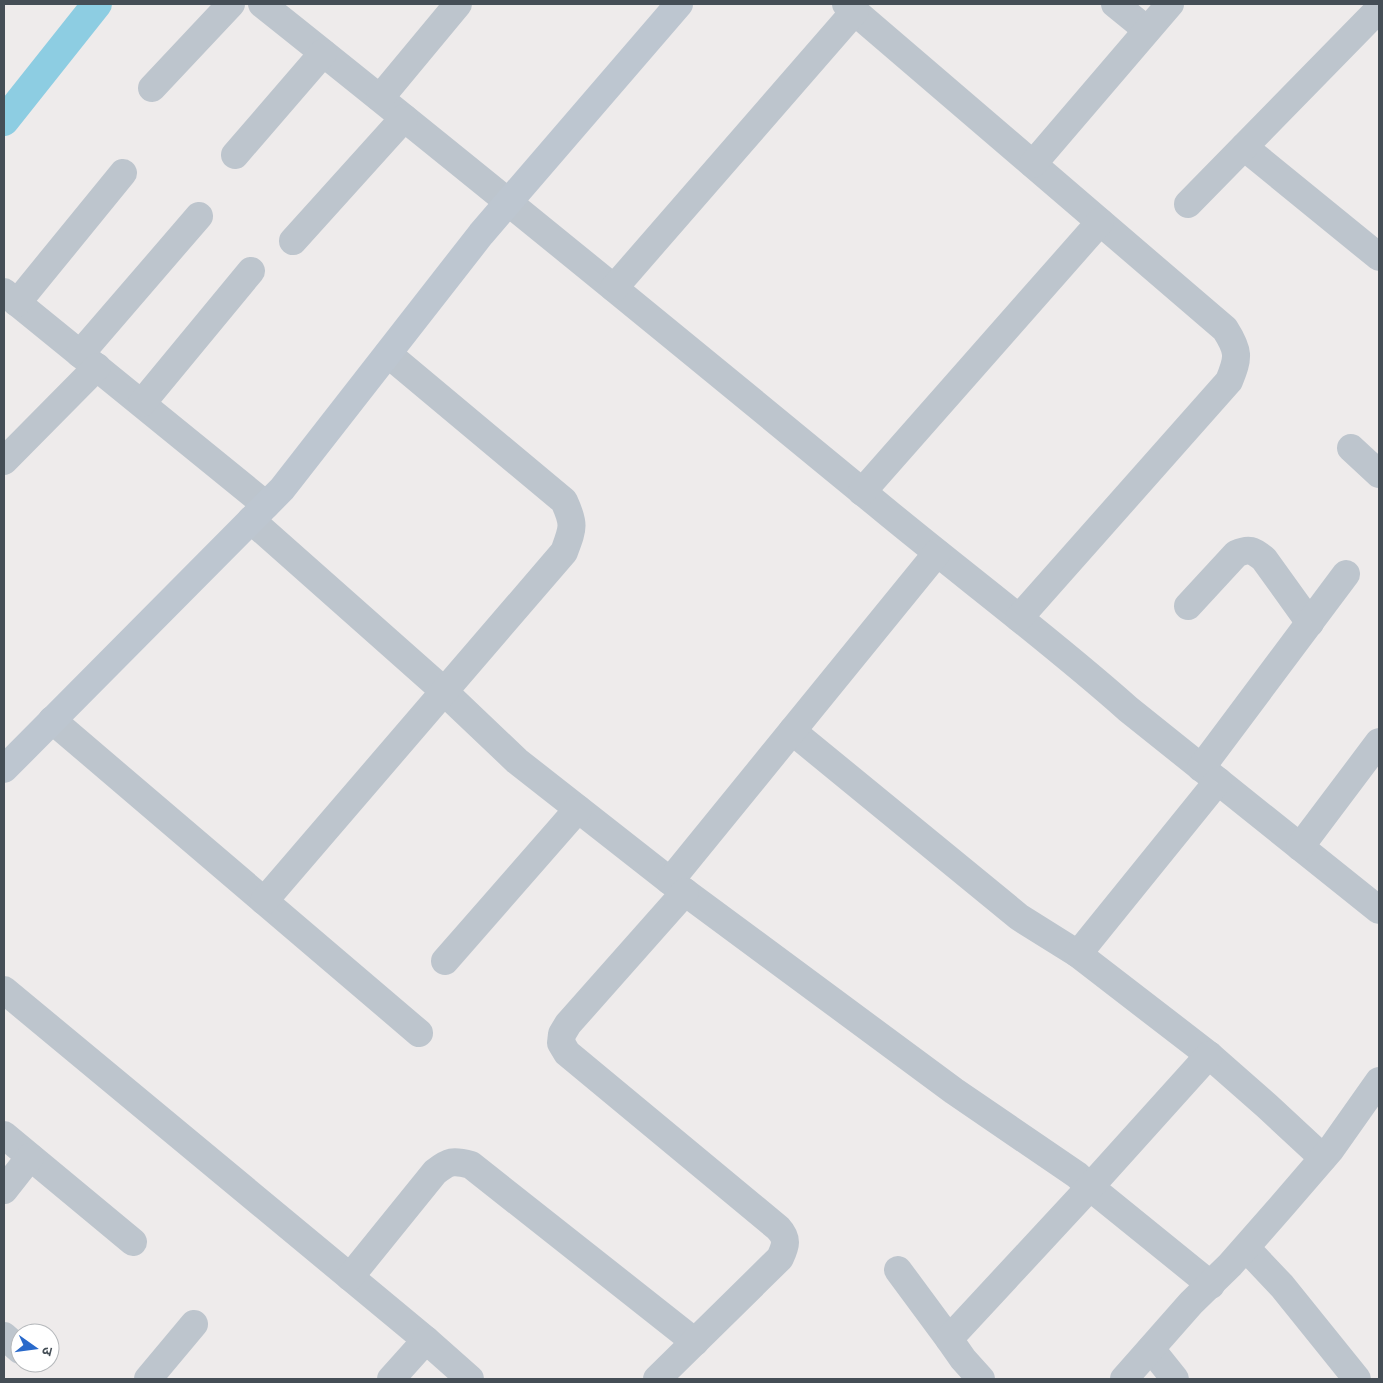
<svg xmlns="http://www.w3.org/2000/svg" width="1383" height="1383" font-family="'Work Sans','Noto Sans Devanagari',sans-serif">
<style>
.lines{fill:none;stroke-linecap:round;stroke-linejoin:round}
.canal{stroke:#8dcde2;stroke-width:30}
.street{stroke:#bdc5cd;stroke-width:28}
.secondary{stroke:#bdc6d0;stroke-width:28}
</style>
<rect width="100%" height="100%" fill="#eeebeb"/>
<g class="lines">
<path class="canal" d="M 4,121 L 97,4"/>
<g class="street">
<path d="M 262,4 C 468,168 672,335 876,503 C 959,572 1047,637 1128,709 L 1379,910"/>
<path d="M 846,4 L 1225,329 C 1239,351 1239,357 1229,381 L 1019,618"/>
<path d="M 1115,4 L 1147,30"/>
<path d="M 152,88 L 231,4"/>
<path d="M 380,98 L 458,4"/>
<path d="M 1244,147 L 1379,257"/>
<path d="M 235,155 L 323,53"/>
<path d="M 1033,164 L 1170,4"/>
<path d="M 1188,204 L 1375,13"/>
<path d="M 293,241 L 404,118"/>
<path d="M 614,288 L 855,11"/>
<path d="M 4,292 L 266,505"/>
<path d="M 17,303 L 123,173"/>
<path d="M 80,354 L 199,216"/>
<path d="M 142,403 L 251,271"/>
<path d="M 1351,448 L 1379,474"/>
<path d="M 4,461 L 97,367"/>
<path d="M 862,492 L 1100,222"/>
<path d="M 251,520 L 435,683 L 517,761 L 670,881 L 954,1091 L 1077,1175 L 1090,1187 L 1211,1285"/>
<path d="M 1188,606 L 1236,554 C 1249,548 1253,550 1264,559 L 1310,623"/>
<path d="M 52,720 L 419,1033"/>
<path d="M 792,731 L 1019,917 L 1078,954"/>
<path d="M 1201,768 L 1346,574"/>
<path d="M 1218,781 L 1078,954 L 1209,1055 L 1267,1106 L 1323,1158"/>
<path d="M 1300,847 L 1379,742"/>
<path d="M 670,881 L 937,553"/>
<path d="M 264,901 L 564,552 C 573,528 575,525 564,501 L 388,354"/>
<path d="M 445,961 L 578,809"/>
<path d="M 4,990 L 426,1340 L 391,1379"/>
<path d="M 4,1135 L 133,1242"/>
<path d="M 4,1190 L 30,1157"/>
<path d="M 1246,1248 L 1282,1286 L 1357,1379"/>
<path d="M 898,1270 L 949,1339"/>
<path d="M 350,1277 L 435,1172 C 449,1161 453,1160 471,1165 L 695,1342"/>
<path d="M 4,1336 L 20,1350"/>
<path d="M 426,1340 L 470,1379"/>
<path d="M 1151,1349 L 1175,1379"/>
<path d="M 148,1379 L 194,1324"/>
<path d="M 657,1379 L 780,1258 C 786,1245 788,1239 778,1228 L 567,1053 L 561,1043 L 562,1034 L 568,1024 L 685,892"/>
<path d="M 981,1379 L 963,1359 L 949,1339 L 1090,1187 L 1209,1055"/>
<path d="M 1124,1379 L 1191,1303 L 1230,1265 L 1281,1207 L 1331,1149 L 1379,1081"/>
</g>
<path class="secondary" d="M 4,769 L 282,489 L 481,234 L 679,4"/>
</g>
<rect width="1383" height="1383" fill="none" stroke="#454e56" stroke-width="10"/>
<g transform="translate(35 1348) rotate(104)"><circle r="24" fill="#ffffff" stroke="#b5b8bb"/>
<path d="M0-4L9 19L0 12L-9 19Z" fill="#2969ca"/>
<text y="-8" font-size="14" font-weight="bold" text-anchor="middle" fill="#454e56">उ</text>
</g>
</svg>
